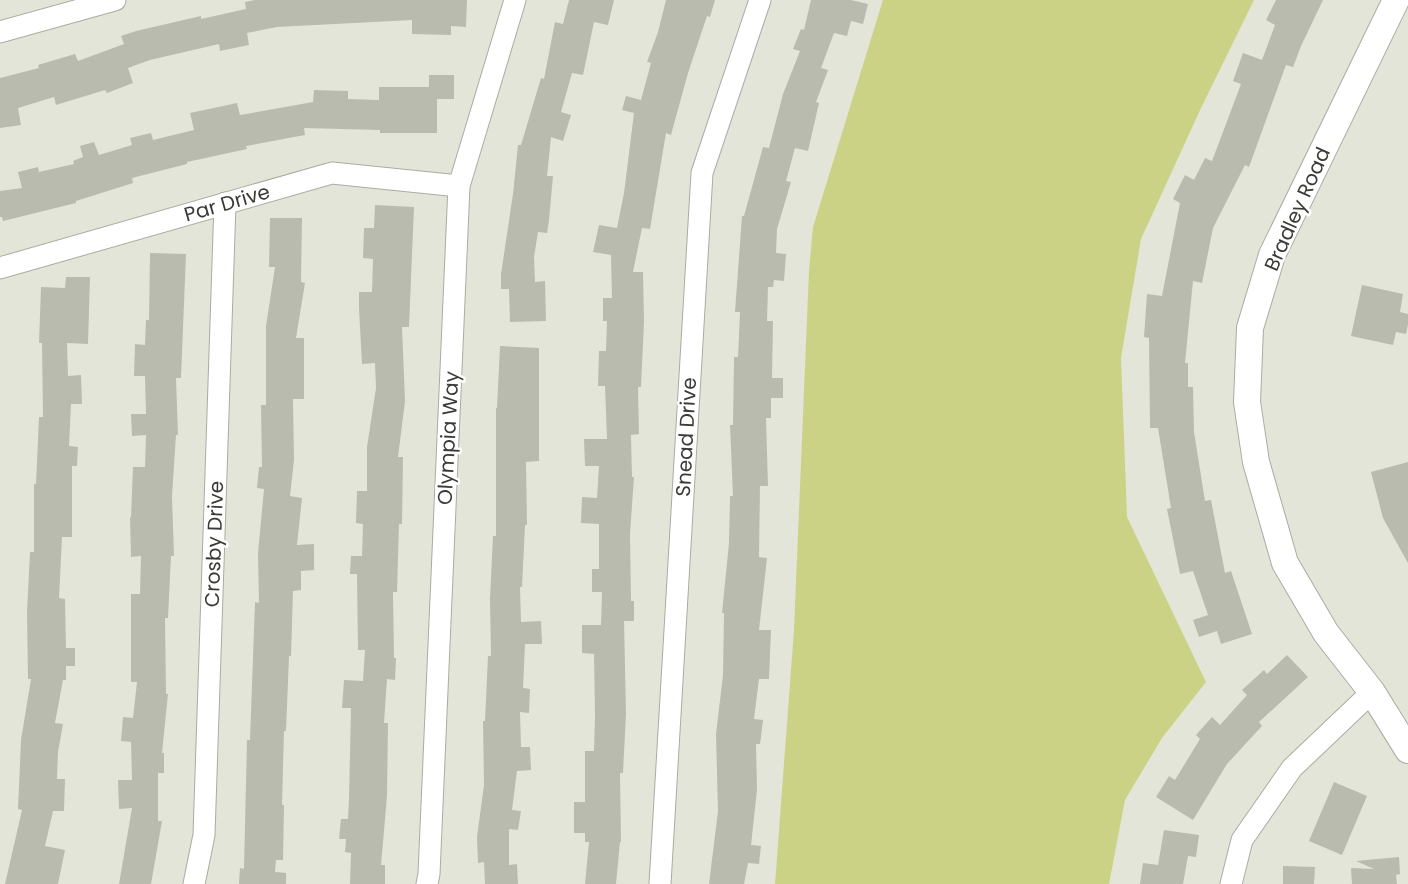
<svg xmlns="http://www.w3.org/2000/svg" width="1408" height="884" font-family="Poppins,sans-serif">
<style>
.green{fill:#ccd285}
.building{fill:#babbaf}
.lines{fill:none;stroke-linecap:round;stroke-linejoin:round}
.minor-casing{stroke:#abaca0;stroke-width:23}
.tertiary-casing{stroke:#abaca0;stroke-width:28}
.minor{stroke:#fff;stroke-width:21}
.tertiary{stroke:#fff;stroke-width:26}
.labels{text-anchor:middle;dominant-baseline:central;stroke-width:5;stroke-linejoin:round;paint-order:stroke}
.street-label{font-size:20px;fill:#3a3b36;stroke:#fff}
</style>
<rect width="100%" height="100%" fill="#e4e5d9"/>
<path class="green" d="M 883,0 L 1254,0 L 1201,108 L 1141,239 L 1121,358 L 1127,517 L 1206,682 L 1162,738 L 1125,800 L 1109,884 L 775,884 L 794,630 L 809,271 L 813,227 Z"/>
<g class="building">
<path d="M 255,0 L 467,0 L 466,27 L 451,26 L 451,35 L 412,34 L 412,20 L 277,27 L 247,33 L 249,45 L 220,51 L 219,44 L 150,60 L 128,68 L 133,83 L 107,93 L 105,90 L 56,105 L 54,97 L 18,108 L 21,125 L 0,128 L 0,78 L 39,68 L 38,65 L 75,54 L 78,61 L 124,44 L 121,36 L 136,31 L 201,16 L 201,19 L 246,9 L 245,2 Z"/>
<path d="M 569,0 L 614,0 L 608,25 L 594,22 L 583,75 L 572,73 L 561,112 L 571,115 L 563,141 L 551,137 L 547,176 L 553,176 L 549,220 L 547,233 L 538,232 L 534,257 L 535,282 L 545,281 L 546,321 L 510,322 L 509,289 L 501,289 L 501,274 L 513,194 L 518,145 L 521,145 L 541,78 L 544,79 L 555,22 L 563,24 Z"/>
<path d="M 666,0 L 715,0 L 710,17 L 707,16 L 688,73 L 671,135 L 666,133 L 650,229 L 642,228 L 633,272 L 643,272 L 644,321 L 641,387 L 638,387 L 639,434 L 631,435 L 632,477 L 634,477 L 630,534 L 631,601 L 634,601 L 634,621 L 624,621 L 626,714 L 623,773 L 620,773 L 621,842 L 620,842 L 616,884 L 585,884 L 589,842 L 585,842 L 585,833 L 574,833 L 574,802 L 585,802 L 585,751 L 594,751 L 595,715 L 594,654 L 582,653 L 582,625 L 601,625 L 602,592 L 592,592 L 592,569 L 599,569 L 599,524 L 581,523 L 582,497 L 597,498 L 599,466 L 585,466 L 584,439 L 607,439 L 605,386 L 598,386 L 599,351 L 606,351 L 607,321 L 603,321 L 603,298 L 612,298 L 611,255 L 593,252 L 599,225 L 617,228 L 624,193 L 634,113 L 622,110 L 626,96 L 641,100 L 651,63 L 647,62 L 658,32 Z"/>
<path d="M 811,0 L 851,0 L 868,4 L 863,24 L 851,21 L 847,36 L 834,33 L 821,68 L 828,70 L 816,102 L 819,103 L 808,151 L 795,148 L 786,181 L 791,182 L 777,229 L 776,253 L 786,254 L 784,281 L 774,280 L 773,287 L 768,287 L 767,321 L 773,321 L 772,378 L 783,378 L 783,398 L 771,398 L 771,418 L 766,418 L 768,486 L 760,486 L 759,557 L 767,558 L 759,630 L 771,630 L 769,679 L 759,679 L 754,719 L 763,720 L 760,744 L 756,744 L 757,790 L 751,845 L 761,846 L 759,864 L 748,863 L 744,884 L 709,884 L 718,811 L 716,734 L 723,675 L 724,613 L 722,613 L 729,543 L 730,496 L 733,496 L 730,425 L 733,425 L 734,357 L 738,357 L 740,312 L 735,312 L 742,216 L 744,216 L 763,147 L 769,148 L 783,94 L 800,51 L 793,49 L 801,29 L 804,30 Z"/>
<path d="M 1276,0 L 1323,0 L 1301,46 L 1293,67 L 1286,65 L 1249,167 L 1245,165 L 1213,228 L 1202,283 L 1193,281 L 1185,363 L 1188,363 L 1188,387 L 1193,387 L 1194,432 L 1205,501 L 1211,500 L 1225,573 L 1231,571 L 1252,634 L 1221,644 L 1217,631 L 1199,637 L 1193,620 L 1208,615 L 1193,571 L 1180,574 L 1167,509 L 1171,508 L 1158,428 L 1150,428 L 1149,338 L 1144,337 L 1147,294 L 1162,296 L 1180,203 L 1173,199 L 1185,175 L 1194,180 L 1205,158 L 1212,161 L 1241,84 L 1233,81 L 1243,53 L 1262,60 L 1275,25 L 1266,20 Z"/>
<path d="M 429,75 L 454,75 L 454,99 L 437,99 L 437,133 L 380,133 L 380,130 L 304,128 L 305,135 L 246,146 L 247,149 L 187,162 L 187,164 L 132,178 L 133,183 L 76,201 L 76,203 L 3,221 L 2,217 L 0,217 L 0,191 L 22,188 L 18,172 L 38,167 L 39,172 L 74,164 L 73,161 L 83,157 L 80,146 L 94,142 L 99,155 L 132,145 L 130,138 L 151,133 L 153,140 L 194,130 L 190,113 L 237,103 L 240,115 L 313,102 L 314,90 L 348,91 L 348,99 L 379,100 L 379,87 L 429,87 Z"/>
<path d="M 375,205 L 414,207 L 409,327 L 402,327 L 405,401 L 398,457 L 403,457 L 402,524 L 399,524 L 397,592 L 393,592 L 394,658 L 396,658 L 395,680 L 387,679 L 384,723 L 388,723 L 387,796 L 381,865 L 385,865 L 385,884 L 350,884 L 351,853 L 345,852 L 346,839 L 339,839 L 341,819 L 348,819 L 349,799 L 351,708 L 342,708 L 344,680 L 363,681 L 365,650 L 358,650 L 357,574 L 350,574 L 351,556 L 362,556 L 363,524 L 356,523 L 357,491 L 367,491 L 367,447 L 376,388 L 375,363 L 362,364 L 359,308 L 359,292 L 372,292 L 373,259 L 363,258 L 364,228 L 374,228 Z"/>
<path d="M 270,218 L 302,218 L 301,282 L 305,283 L 296,338 L 304,338 L 304,399 L 293,399 L 294,460 L 290,496 L 302,498 L 297,545 L 314,544 L 314,570 L 301,571 L 301,590 L 293,591 L 291,656 L 289,656 L 286,731 L 284,731 L 282,805 L 284,805 L 283,860 L 276,860 L 275,872 L 286,873 L 286,884 L 239,884 L 240,868 L 244,869 L 247,740 L 250,740 L 255,602 L 259,603 L 258,553 L 264,489 L 257,488 L 259,467 L 262,467 L 261,405 L 266,405 L 266,326 L 275,267 L 269,267 Z"/>
<path d="M 150,253 L 186,254 L 181,378 L 176,378 L 178,435 L 176,435 L 172,496 L 174,556 L 171,556 L 168,618 L 165,618 L 166,694 L 168,694 L 162,753 L 164,753 L 164,773 L 158,773 L 158,821 L 162,821 L 151,884 L 119,884 L 132,808 L 119,809 L 118,780 L 132,780 L 131,742 L 121,741 L 123,717 L 133,718 L 137,682 L 131,682 L 131,594 L 140,594 L 141,556 L 131,557 L 130,518 L 131,517 L 133,467 L 145,467 L 146,435 L 132,436 L 131,414 L 146,414 L 145,376 L 134,376 L 135,344 L 145,345 L 146,320 L 149,320 Z"/>
<path d="M 66,277 L 90,277 L 88,344 L 67,343 L 68,376 L 81,375 L 82,404 L 71,404 L 69,446 L 78,447 L 77,466 L 72,466 L 72,537 L 62,537 L 59,598 L 65,599 L 66,648 L 75,648 L 75,666 L 66,666 L 66,680 L 63,680 L 55,723 L 63,724 L 58,752 L 57,779 L 65,779 L 64,811 L 53,811 L 45,846 L 65,850 L 58,884 L 5,884 L 22,810 L 18,809 L 21,740 L 31,679 L 28,679 L 27,612 L 30,552 L 34,552 L 34,484 L 36,484 L 39,417 L 43,417 L 42,343 L 39,343 L 41,287 L 65,288 Z"/>
<path d="M 1362,285 L 1403,294 L 1400,312 L 1408,314 L 1408,324 L 1406,334 L 1396,332 L 1393,345 L 1351,336 Z"/>
<path d="M 500,346 L 539,348 L 539,461 L 526,462 L 527,525 L 525,525 L 522,587 L 520,587 L 521,622 L 541,621 L 542,644 L 525,644 L 523,688 L 530,689 L 529,713 L 520,712 L 521,747 L 530,747 L 531,770 L 517,771 L 512,810 L 521,811 L 518,830 L 509,829 L 509,865 L 517,864 L 518,884 L 485,884 L 484,862 L 478,863 L 477,837 L 484,785 L 483,721 L 485,721 L 488,656 L 491,656 L 490,599 L 493,536 L 496,536 L 496,408 L 497,408 Z"/>
<path d="M 1408,462 L 1408,563 L 1383,518 L 1371,472 Z"/>
<path d="M 1287,655 L 1308,677 L 1259,722 L 1262,726 L 1227,764 L 1193,820 L 1156,797 L 1169,776 L 1175,780 L 1200,739 L 1196,735 L 1212,717 L 1220,725 L 1247,695 L 1242,690 L 1264,670 L 1267,674 Z"/>
<path d="M 1334,782 L 1367,796 L 1342,855 L 1309,841 Z"/>
<path d="M 1164,830 L 1199,835 L 1196,857 L 1188,856 L 1183,884 L 1140,884 L 1143,863 L 1158,865 Z"/>
<path d="M 1399,857 L 1400,874 L 1396,875 L 1397,884 L 1352,884 L 1351,868 L 1374,869 L 1356,861 Z"/>
<path d="M 1283,866 L 1315,867 L 1314,884 L 1283,884 Z"/>
</g>
<g class="lines">
<defs>
<g id="minor">
<path d="M 0,32 L 115,0"/>
<path d="M 0,268 L 332,173 L 459,186"/>
<path d="M 194,884 L 204,835 L 225,203"/>
<path d="M 427,884 L 429,874 L 459,186 L 515,0"/>
<path d="M 660,884 L 702,173 L 760,0"/>
<path d="M 1231,884 L 1242,840 L 1292,768 L 1372,692"/>
</g>
<path id="tertiary" d="M 1396,0 L 1272,255 L 1250,328 L 1247,402 L 1256,462 L 1285,563 L 1326,633 L 1372,692 L 1408,750"/>
</defs>
<use href="#minor" class="minor-casing"/>
<use href="#tertiary" class="tertiary-casing"/>
<use href="#minor" class="minor"/>
<use href="#tertiary" class="tertiary"/>
</g>
<g class="labels">
<g class="street-label">
<text transform="translate(227 203) rotate(-16)">Par Drive</text>
<text transform="translate(1297 209) rotate(-66)">Bradley Road</text>
<text transform="translate(686 437) rotate(-87)">Snead Drive</text>
<text transform="translate(448 438) rotate(-87)">Olympia Way</text>
<text transform="translate(214 544) rotate(-88)">Crosby Drive</text>
</g>
</g>
</svg>
